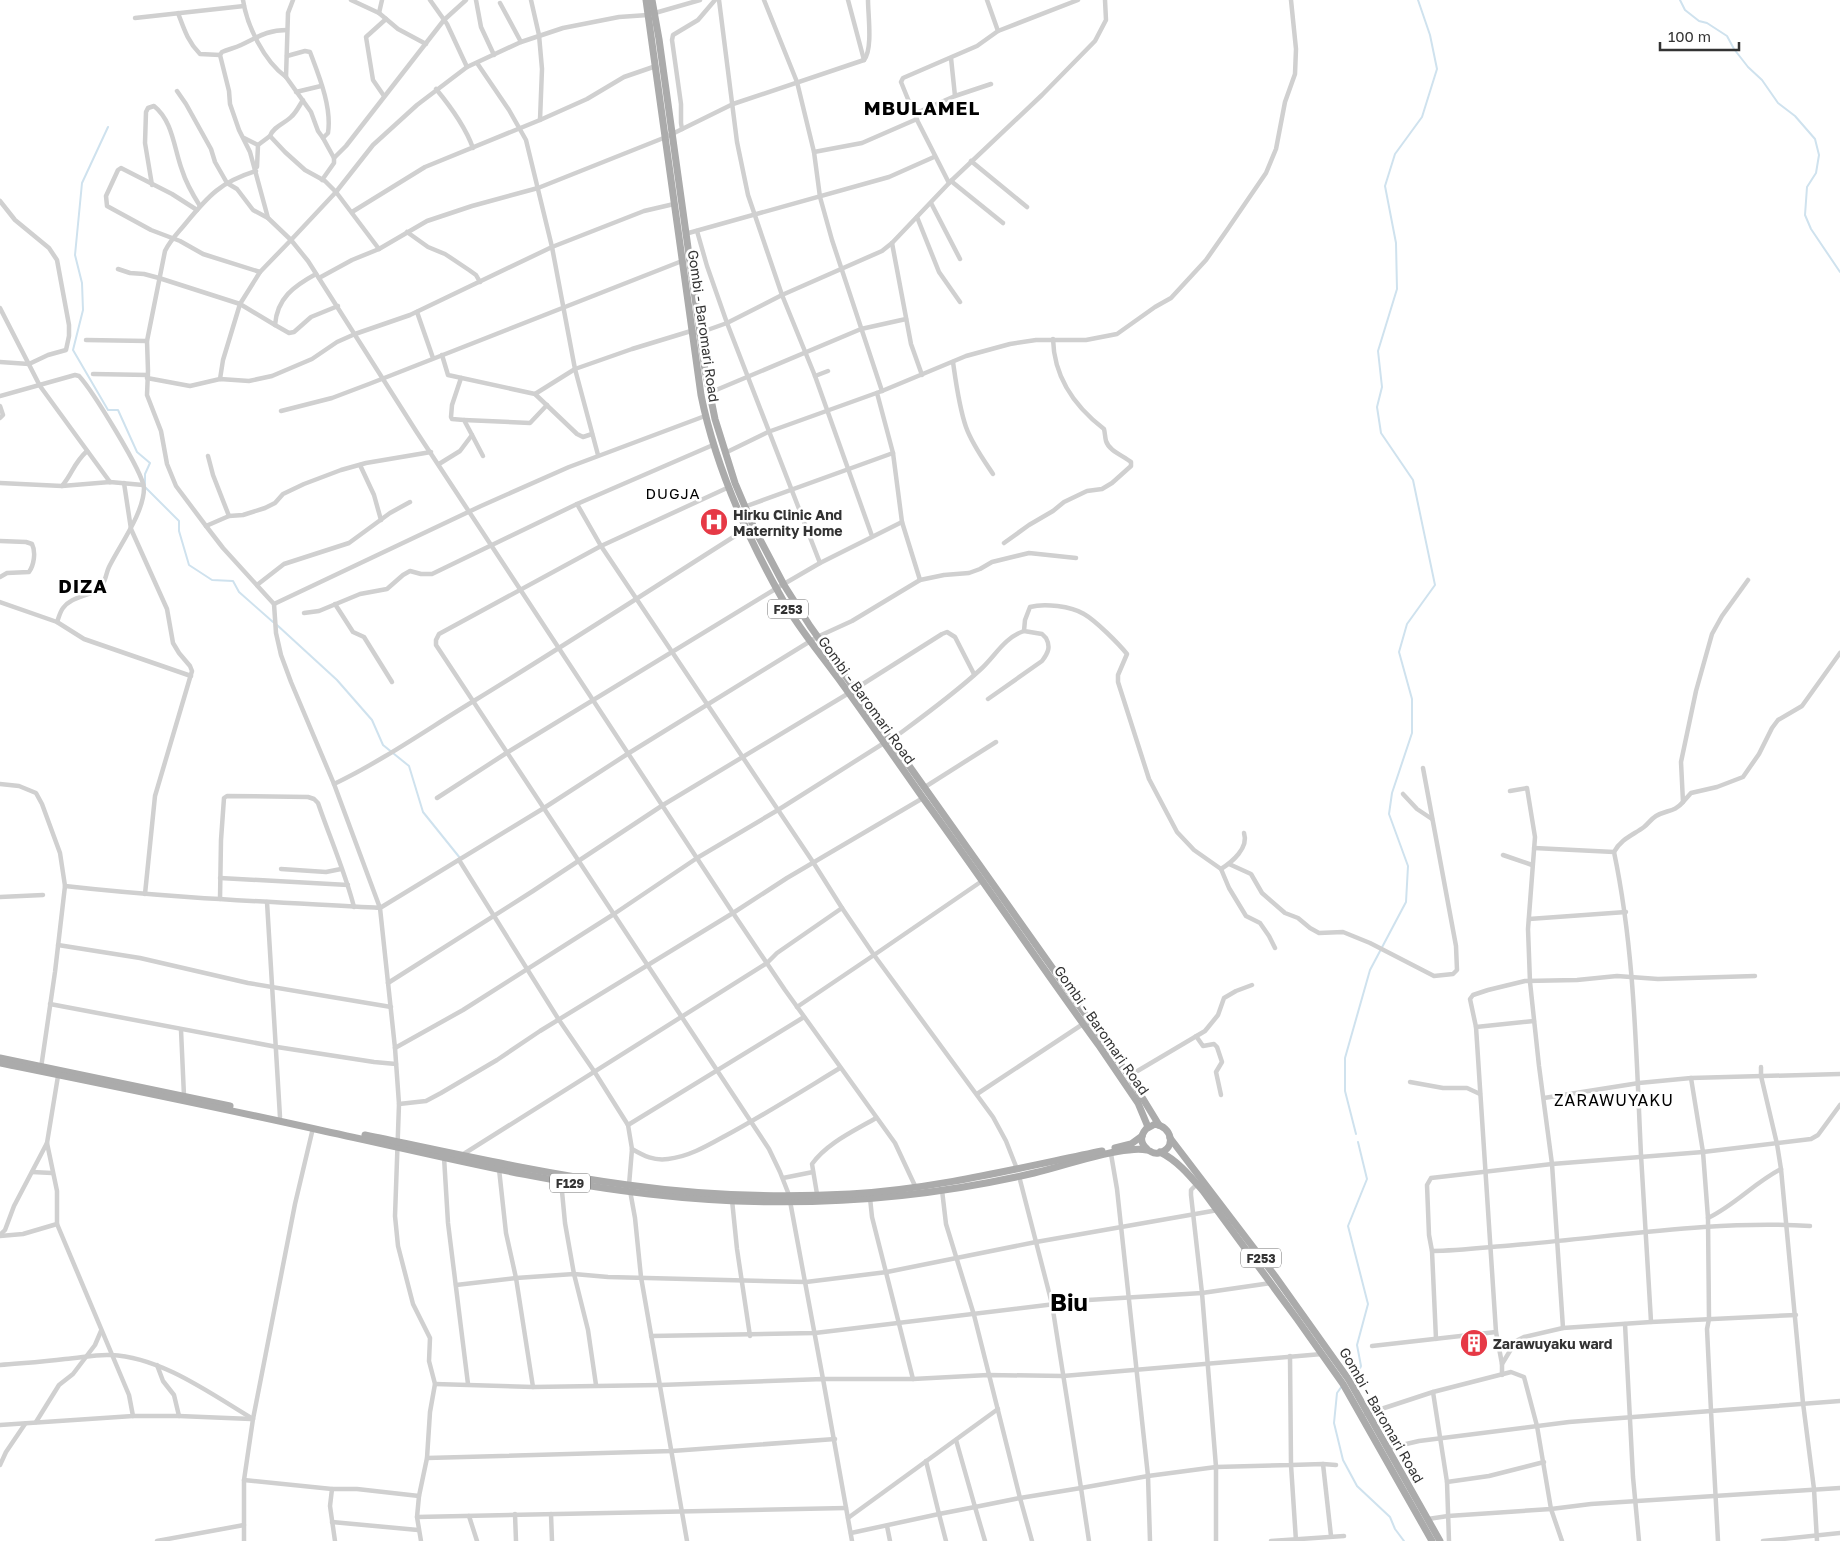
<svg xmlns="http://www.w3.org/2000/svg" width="1840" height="1541" font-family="'Golos Text',sans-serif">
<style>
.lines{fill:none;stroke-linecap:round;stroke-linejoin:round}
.stream{stroke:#cfe2ee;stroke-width:2}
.street{stroke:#d0d0d0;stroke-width:4.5}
.primary{stroke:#ababab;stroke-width:7}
.labels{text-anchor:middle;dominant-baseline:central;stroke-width:5;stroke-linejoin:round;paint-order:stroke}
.shield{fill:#fff;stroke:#707070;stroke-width:1}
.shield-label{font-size:12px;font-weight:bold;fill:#333}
.street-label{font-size:14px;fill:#333;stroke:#fff}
.poi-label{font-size:14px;font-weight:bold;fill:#333;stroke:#fff;text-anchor:start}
.neighbourhood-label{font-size:15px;letter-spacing:1px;fill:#000;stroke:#fff}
.quarter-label{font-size:16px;letter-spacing:1px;fill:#000;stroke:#fff}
.district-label{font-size:19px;font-weight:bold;letter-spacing:1px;fill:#000;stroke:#fff}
.town-label{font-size:24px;font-weight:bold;fill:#000;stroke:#fff}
</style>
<rect width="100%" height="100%" fill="#fff"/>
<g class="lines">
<g class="stream">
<path d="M 1680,0 L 1685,10 L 1699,21 L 1707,23 L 1727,36 L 1734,49 L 1748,67 L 1762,80 L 1778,103 L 1795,116 L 1815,139 L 1819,155 L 1816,173 L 1807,187 L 1805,215 L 1811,229 L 1840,272"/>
<path d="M 108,127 L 82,183 L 75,255 L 82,283 L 83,310 L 73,350 L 108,410 L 118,410 L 137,452 L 150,463 L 145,474 L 145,487 L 179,521 L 179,531 L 189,565 L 212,580 L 233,581 L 239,592 L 273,622"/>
<path d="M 277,625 L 337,680 L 372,720 L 383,745 L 409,766 L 423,812 L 460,858"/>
<path d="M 1356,1134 L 1345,1091 L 1345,1058 L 1370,970 L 1406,902 L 1408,866 L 1389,814 L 1392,793 L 1412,733 L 1412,699 L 1399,652 L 1407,624 L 1435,585 L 1413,480 L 1381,433 L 1377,407 L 1382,387 L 1378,351 L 1397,289 L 1396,243 L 1385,186 L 1395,154 L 1422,117 L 1437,69 L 1430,35 L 1418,0"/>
<path d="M 1352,1379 L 1357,1375 L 1361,1366 L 1357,1345 L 1368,1304 L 1348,1226 L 1367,1179 L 1358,1142"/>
<path d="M 1342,1386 L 1337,1393 L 1334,1423 L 1343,1460 L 1357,1486 L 1390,1517 L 1395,1529 L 1404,1541"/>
</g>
<g class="street">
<path d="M 243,0 C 247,26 264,61 286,77"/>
<path d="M 293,0 L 288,13 L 286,77 L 311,112 L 318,131 L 323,138"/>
<path d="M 351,0 L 379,13 L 398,29 L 426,44"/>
<path d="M 430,0 L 447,24 L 467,67"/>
<path d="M 476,0 L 481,27 L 494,55"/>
<path d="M 531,0 L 539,35 L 542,69 L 540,120"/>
<path d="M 700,0 L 648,15 L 619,17 L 563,28 L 521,42 L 467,67 L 417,105 L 373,145 L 336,192 L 291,240 L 308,261 L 416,431 L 733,913 L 785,990 L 895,1143 L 916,1188"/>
<path d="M 719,0 L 737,142 L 748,195 L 782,295 L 815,376 L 828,371"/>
<path d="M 764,0 L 797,82 L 814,152 L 820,197 L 832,240 L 882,391"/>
<path d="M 848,0 L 864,60"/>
<path d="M 987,0 L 998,31"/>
<path d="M 500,3 L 521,42"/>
<path d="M 178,13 C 184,29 188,42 200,54 L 220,55"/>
<path d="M 379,13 L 382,0"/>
<path d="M 135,18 L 244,6"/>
<path d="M 287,56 L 305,51 L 310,52 C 319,76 332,107 328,133 L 323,138 L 334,158 L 346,146 L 444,20 L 466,0"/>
<path d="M 951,58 L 955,96"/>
<path d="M 477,63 L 509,110 L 526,140 L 552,247 L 575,369 L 598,455"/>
<path d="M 991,84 L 955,96 L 914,114 L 901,82 L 903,78 L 977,46 L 998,31 L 1078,0"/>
<path d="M 436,89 C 451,107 465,126 473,148"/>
<path d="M 177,91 L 186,104 L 211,149 L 215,162 L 227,183 L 237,189 L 253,210 L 268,218"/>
<path d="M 296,92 L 321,86"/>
<path d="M 384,96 L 373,80 L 366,37 L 386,19"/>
<path d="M 916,118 L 949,183"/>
<path d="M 682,129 L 681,123 L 681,104 L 672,40 L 673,35 L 698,20 L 715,0"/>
<path d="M 270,136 C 274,126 284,124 291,117 C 296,113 299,106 303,100"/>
<path d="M 244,138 L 258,145"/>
<path d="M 814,152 L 862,143 L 917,119"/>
<path d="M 971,161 L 1027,207"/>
<path d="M 257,167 L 258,145 L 270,136 L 285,152 L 305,170 L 325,181 L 336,192 L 379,249"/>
<path d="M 322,180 L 334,163 L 334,158"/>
<path d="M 951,181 L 1003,223"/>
<path d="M 152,185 L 145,143 L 146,112 L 148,108 L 154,106 C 173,121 174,149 182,170 C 186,183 193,195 200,206"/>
<path d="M 0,201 L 15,220 L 49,248 L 57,260 L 69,325 L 69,336 L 66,350 L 48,355 L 29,364 L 0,362"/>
<path d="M 931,203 L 960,259"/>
<path d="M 197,210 L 172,194 L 121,168 L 118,170 L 106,196 L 107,206 L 151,230 L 180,241 L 203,254 L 260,272"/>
<path d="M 352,212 L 425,167 L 540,120 L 587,99 L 624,77 L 656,66"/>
<path d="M 917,217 L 939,272 L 960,302"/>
<path d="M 697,231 L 707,266 L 727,323 L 820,563"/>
<path d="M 407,232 L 428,247 L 445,254 L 469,270 L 476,275 L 480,282"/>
<path d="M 685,234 L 889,177 L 934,157"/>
<path d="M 892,243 L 911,344 L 922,375"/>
<path d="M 118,269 L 130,273 L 144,274 L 159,278 L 240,304 L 275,325 C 277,298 294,286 316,274"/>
<path d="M 319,278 L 352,260 L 379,249 L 427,221 L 472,206 L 538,188 L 666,137 L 733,104 L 864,60 C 873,49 868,15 868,0"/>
<path d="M 0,308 L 40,386 L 110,482"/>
<path d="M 417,312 L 433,358"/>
<path d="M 275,325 L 289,333 L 294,332 L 311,317 L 338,306"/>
<path d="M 86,340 L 147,341"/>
<path d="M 442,355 L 448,375 L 535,394 L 577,434 L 583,437 L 592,434"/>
<path d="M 953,362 C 956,383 959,407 966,427 C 972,444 983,459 993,474"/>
<path d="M 93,374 L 148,375"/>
<path d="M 815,376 L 872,536"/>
<path d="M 147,378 L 190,386 L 220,379 L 249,381 L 272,376 L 312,359 L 337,342 L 355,334 L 410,315 L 552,247 L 644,211 L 674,204"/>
<path d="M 220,379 L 223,360 L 240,304 L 260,272 L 291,240 L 268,218 L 250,152 L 239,130 L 230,104 L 229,91 L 220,55 L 222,52 C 229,49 235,48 241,45 C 258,37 267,30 287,30"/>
<path d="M 709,393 L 861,329 L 906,319"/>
<path d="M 877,393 L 893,453 L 902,522 L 920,580"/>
<path d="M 535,394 L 575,369 L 632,349 L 691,331 L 699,333 L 727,323 L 782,295 L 882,251 L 892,243 L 951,181 L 1042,95 L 1095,41 L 1106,20 L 1105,0"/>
<path d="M 0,396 L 75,375 L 79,376 C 92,390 143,472 144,488 C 144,513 119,546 109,567 C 106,573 106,580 102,585 C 93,597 72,595 63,608 C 60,612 59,617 57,622"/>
<path d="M 0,406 L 3,415 L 0,418"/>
<path d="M 281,411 L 332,398 L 369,384 L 682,261"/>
<path d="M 464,420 L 530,423 L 547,405"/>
<path d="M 472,435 L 483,456"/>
<path d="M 725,453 L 768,432 L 882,391 L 966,356 L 1010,344 L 1036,340 L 1086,340 L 1117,334 L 1155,307 L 1171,298 L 1206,260 L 1227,230 L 1266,173 L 1276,149 L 1285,102 L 1295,74 L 1296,49 L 1291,0"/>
<path d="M 208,456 L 213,475 L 229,516"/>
<path d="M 439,464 L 460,451 L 472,435 L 464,420 L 452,419 L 451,417 L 452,405 L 461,378"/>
<path d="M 360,465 L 374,495 L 381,520"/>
<path d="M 0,483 L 62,486 C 73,473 73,464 87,451"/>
<path d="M 124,483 L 131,529 L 167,609 L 173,643 L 179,653 L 190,666 L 192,671 L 155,796 L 145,894"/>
<path d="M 62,486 L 110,482 L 143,485"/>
<path d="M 727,488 L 601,546 L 439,634 L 436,640 L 436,645 L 769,1149 L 780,1172 L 789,1195"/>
<path d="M 577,504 L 601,546 L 813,862 L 842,908"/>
<path d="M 744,507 L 893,453"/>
<path d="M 206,526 L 229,516 L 243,515 L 265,508 L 275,503 L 283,494 L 304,484 L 341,470 L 366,463 L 431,452"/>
<path d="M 0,541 L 26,542 L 32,544 C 36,552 34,565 29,572 L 7,573 L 0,577"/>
<path d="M 1004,543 L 1029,525 L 1053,511 L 1064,502 L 1087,491 L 1102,489 L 1112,483 L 1131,466 L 1131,462 C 1124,456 1109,451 1106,441 C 1105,437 1105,433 1104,429 C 1074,406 1054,377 1053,339"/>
<path d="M 257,585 L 284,564 L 349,543 L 390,513 L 410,502"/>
<path d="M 0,602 L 57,622 L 84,639 L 191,676"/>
<path d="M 274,604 L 481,506 L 569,467 L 705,416"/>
<path d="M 335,604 L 353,632 L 364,637 L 392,682"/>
<path d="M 304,613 L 319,611 L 360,594 L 387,589 L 403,575 L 410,571 L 421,574 L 432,574 L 577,504 L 713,445"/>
<path d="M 855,689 L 942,634 L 947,632 L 955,637 L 974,674"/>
<path d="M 988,699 L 1042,661 C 1048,653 1051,647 1046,638 L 1042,634 L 1024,631 L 1025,620 L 1030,607 C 1044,603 1071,606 1084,614 C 1096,621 1118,643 1127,654 L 1118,675 L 1118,682 L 1149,779 L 1177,832 L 1194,850 L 1221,869 L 1229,888 L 1246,916 L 1260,923 L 1269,936 L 1275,948"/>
<path d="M 891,740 C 922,717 953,695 981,669 C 996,655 1004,638 1024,631"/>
<path d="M 0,784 L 19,786 L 36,793 L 42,804 L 60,853 L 65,886 L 55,972 L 41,1068"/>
<path d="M 334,784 C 384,760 429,728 477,699 C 567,644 656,586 746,529"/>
<path d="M 925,787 L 996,742"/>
<path d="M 1510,791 L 1527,788 L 1535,837 L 1528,929 L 1530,982 L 1539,1066 L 1552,1164 L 1563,1328"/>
<path d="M 1403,794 L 1417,809 L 1432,819"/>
<path d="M 437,798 L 508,752 L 777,588 L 820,563 L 902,522"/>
<path d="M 1683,802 L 1691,793 L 1717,787 L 1743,777 L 1759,754 L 1772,728 L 1778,720 L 1802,706 L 1840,653"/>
<path d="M 1534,848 L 1614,852 C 1635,952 1636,1053 1641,1155 C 1644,1210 1648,1266 1651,1322"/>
<path d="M 1614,852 C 1621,839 1633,835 1644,827 C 1648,824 1651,819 1656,816 C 1666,810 1675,812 1683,802 L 1681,762 L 1696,691 L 1712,634 L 1722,616 L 1748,580"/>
<path d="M 1503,855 L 1532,865"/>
<path d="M 459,860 L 559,1020 L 594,1071 L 628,1125 L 632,1149 L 629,1185 L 635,1218 L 641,1277 L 687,1541"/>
<path d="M 1229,864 L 1251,874 L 1262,893 L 1285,913 L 1298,918 L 1310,928 L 1319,933 L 1343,932 L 1370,943 L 1434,976 L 1453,974 L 1457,970 L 1456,946 L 1423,768"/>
<path d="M 281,869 L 326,872 L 341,869"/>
<path d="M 1221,869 C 1232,862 1249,848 1244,833"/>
<path d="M 220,878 L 348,885"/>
<path d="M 982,881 L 874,955 L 993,1117 L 1006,1141 L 1017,1169"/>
<path d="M 65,886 C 170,898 275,902 380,908 L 334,784 L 291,682 L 281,655 L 276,633 L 274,604 L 223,548 L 206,526 L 176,486 L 167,464 L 161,431 L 147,395 L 148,371 L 147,341 L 165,251 C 171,239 178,233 186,223 C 209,195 221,182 256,171"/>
<path d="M 0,897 L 43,895"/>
<path d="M 220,899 L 221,840 L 224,798 L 227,796 L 308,797 L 314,799 L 318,803 C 330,838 345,872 354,907"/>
<path d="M 267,902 L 280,1117"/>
<path d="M 1529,919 L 1626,912"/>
<path d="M 58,945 L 140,958 L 248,983 L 391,1007"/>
<path d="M 388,983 L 533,891 L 663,805 L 849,693"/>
<path d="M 50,1004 L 277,1047 L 374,1062 L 396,1064"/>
<path d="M 1476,1027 L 1534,1021"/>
<path d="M 181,1030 L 184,1096"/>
<path d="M 1196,1036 L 1203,1046 L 1214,1044 L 1217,1047 L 1222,1062 L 1216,1072 L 1221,1095"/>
<path d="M 395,1048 L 463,1010 L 614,914 L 697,858 L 778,810 L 884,743"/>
<path d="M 1761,1067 L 1761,1076 L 1777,1144 L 1781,1169 L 1803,1403 L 1814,1489 L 1817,1541"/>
<path d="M 1129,1076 L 1205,1031 L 1218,1015 L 1224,998 L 1236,991 L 1252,985"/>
<path d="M 1410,1082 L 1443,1088 L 1467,1088 L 1480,1094"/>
<path d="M 977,1094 L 1083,1024"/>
<path d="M 1544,1098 L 1639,1083 L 1691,1078 L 1840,1074"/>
<path d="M 399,1104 L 426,1101 L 441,1093 L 497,1060 L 540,1031 L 733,913 L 787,878 L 923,798"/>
<path d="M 628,1125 L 804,1017"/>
<path d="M 47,1143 L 57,1191 L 57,1224 L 129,1395 L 133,1416"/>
<path d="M 632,1149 C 644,1156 654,1161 668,1159 C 688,1157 707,1146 725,1136 C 764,1115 802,1091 840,1068"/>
<path d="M 1111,1154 L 1117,1189 L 1148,1476 L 1216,1467 L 1216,1541"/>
<path d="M 462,1155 L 767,963 L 777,953 L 842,908 L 874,955 L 797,1007"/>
<path d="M 444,1157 L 448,1223 L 468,1384"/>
<path d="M 499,1169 L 506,1233 L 516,1278 L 533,1387"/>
<path d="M 32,1172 L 52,1173"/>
<path d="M 1019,1176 L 1052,1304 L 1081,1488 L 1148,1476 L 1150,1541"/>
<path d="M 783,1178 L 813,1172"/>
<path d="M 561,1181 L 565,1223 L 574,1274 L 588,1330 L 596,1385"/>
<path d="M 1197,1184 L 1191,1190 L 1191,1195 L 1202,1293 L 1216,1467 L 1291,1465 L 1290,1356"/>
<path d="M 942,1190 L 946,1224 L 974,1315 L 1020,1498 L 1081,1488 L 1089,1541"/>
<path d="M 817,1194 L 812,1164 C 827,1143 854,1131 876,1118"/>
<path d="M 870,1198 L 872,1217 L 913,1379"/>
<path d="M 732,1200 L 737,1249 L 750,1336"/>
<path d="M 790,1201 L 823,1379 L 913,1379 L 988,1375 L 1063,1376 L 1322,1354"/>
<path d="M 1708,1218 C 1735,1205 1754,1183 1781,1169"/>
<path d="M 0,1235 L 5,1230 L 14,1206 L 47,1143 L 58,1076"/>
<path d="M 0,1236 L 23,1234 L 57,1224"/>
<path d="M 1432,1251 C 1460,1251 1488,1247 1515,1245 C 1613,1237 1712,1220 1810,1226"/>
<path d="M 456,1285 L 516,1278 L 574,1274 L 608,1277 L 806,1282 L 887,1272 L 1036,1242 L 1218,1210"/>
<path d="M 1625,1324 L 1633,1477 L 1639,1541"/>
<path d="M 651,1336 L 815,1333 L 1088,1300 L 1202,1293 L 1271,1283"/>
<path d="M 1436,1339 L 1432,1251 L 1429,1235 L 1427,1185 L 1431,1178 L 1552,1164 L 1703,1152 L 1811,1139 L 1818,1135 L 1840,1105"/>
<path d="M 1372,1346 L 1496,1332"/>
<path d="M 1502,1364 L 1496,1332 L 1476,1027 L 1470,999 L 1473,995 L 1488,990 L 1525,981 L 1577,980 L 1617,976 L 1658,979 L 1755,976"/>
<path d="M 0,1365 C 22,1363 43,1362 65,1359 C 81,1358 95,1354 111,1355 C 161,1357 211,1394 253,1419"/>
<path d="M 157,1365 L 163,1381 L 174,1395 L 179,1416"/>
<path d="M 1502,1375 L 1502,1364 L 1516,1341 L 1524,1337 L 1563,1328 L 1651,1322 L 1796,1315"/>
<path d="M 435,1384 L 533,1387 L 660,1385 L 823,1379 L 852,1541"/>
<path d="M 1433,1392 L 1447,1482 L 1449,1541"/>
<path d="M 1366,1414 L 1433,1392 L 1511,1372 L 1524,1377 L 1537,1426 L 1551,1509 L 1562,1541"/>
<path d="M 36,1422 L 59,1385 L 73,1374 L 95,1345 L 101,1331"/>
<path d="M 0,1425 L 133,1416 L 179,1416 L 251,1419"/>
<path d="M 956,1440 L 975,1507 L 1020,1498 L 1032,1541"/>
<path d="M 1389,1448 L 1419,1441 L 1569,1422 L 1711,1411 L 1707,1329 L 1709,1319 L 1708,1218 L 1703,1152 L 1691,1078"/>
<path d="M 427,1458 L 672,1451 L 835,1439"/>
<path d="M 926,1461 L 939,1514 L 975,1507 L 985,1541"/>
<path d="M 1323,1464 L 1331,1536"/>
<path d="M 0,1465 L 6,1452 L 25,1424"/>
<path d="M 244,1480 L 332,1489 L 357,1489 L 419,1496"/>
<path d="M 1447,1482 L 1489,1476 L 1544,1462"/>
<path d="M 332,1489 L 330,1506 L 335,1541"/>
<path d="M 515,1514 L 516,1541"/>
<path d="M 551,1514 L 552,1541"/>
<path d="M 469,1516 L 477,1541"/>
<path d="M 417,1517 C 560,1513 703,1512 846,1508"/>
<path d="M 848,1518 L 998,1409"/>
<path d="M 1428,1519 L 1448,1516 L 1551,1509 L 1591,1504 L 1840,1488"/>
<path d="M 332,1522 L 418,1530"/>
<path d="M 887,1526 L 890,1541"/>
<path d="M 851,1533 L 939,1514 L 946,1541"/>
<path d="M 157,1541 L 244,1525"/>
<path d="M 244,1541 L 244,1480 L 253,1419 L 295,1204 L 313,1128"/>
<path d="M 421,1541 L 417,1517 L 419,1496 L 427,1458 L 430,1412 L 435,1384 L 429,1361 L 430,1338 L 413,1304 L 398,1246 L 395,1216 L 399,1104 L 395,1048 L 380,908 L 544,808 L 629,753 L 817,637 L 852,621 L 920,580 L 944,575 L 969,573 L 980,569 L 992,562 L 1029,553 L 1076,558"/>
<path d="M 1271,1541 L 1344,1536"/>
<path d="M 1296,1541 L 1291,1465 L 1323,1464 L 1336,1465"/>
<path d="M 1718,1541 L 1711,1411 L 1840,1401"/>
<path d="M 1763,1541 L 1840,1533"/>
</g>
<g class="primary">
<path d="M 646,0 L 701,395 C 716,469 747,537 784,602 C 799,629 820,653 838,678 C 867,718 895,758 923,798 C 983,880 1040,965 1100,1047 L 1138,1103 L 1148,1127"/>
<path d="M 652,0 L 659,39 L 705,370 L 715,419 L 735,483 L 754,528 L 784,585 L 810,626 L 1129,1076 L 1159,1125"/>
<path d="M 0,1058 L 230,1106"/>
<path d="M 0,1063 C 108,1085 217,1107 324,1131 C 432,1154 540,1182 649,1194 C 777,1209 909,1202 1034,1173 C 1065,1166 1097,1153 1129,1150 C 1135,1149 1142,1149 1147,1150 C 1154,1152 1151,1154 1159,1153 C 1177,1148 1172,1127 1155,1124 L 1146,1129 C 1140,1136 1140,1143 1147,1149"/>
<path d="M 365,1135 C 452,1153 539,1173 628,1185 C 700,1195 777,1198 850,1194 C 935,1189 1019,1168 1102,1151"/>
<path d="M 1170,1138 L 1275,1276 L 1349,1380 L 1440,1541"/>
<path d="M 1115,1148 L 1131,1144 L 1142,1136"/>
<path d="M 1160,1152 C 1178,1161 1190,1176 1203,1191 L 1297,1319 L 1343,1384 L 1432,1541"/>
</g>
</g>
<defs>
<symbol id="hospital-disc" viewBox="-11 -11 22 22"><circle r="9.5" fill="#e63946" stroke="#fff"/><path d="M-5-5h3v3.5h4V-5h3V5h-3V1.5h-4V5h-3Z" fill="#fff"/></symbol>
<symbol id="building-disc" viewBox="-11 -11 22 22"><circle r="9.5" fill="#e63946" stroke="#fff"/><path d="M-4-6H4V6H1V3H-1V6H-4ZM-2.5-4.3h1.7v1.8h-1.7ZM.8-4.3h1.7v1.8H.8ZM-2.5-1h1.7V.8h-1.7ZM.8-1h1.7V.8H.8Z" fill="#fff"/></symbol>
</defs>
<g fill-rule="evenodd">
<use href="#hospital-disc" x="698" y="506" width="32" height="32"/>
<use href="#building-disc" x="1458" y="1327" width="32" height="32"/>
</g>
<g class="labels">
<g class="shield">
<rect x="768" y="599.5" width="40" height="19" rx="4"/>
<rect x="550" y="1173.5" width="40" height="19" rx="4"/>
<rect x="1241" y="1248.5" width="40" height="19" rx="4"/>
</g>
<g class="shield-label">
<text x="788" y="609">F253</text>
<text x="570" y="1183">F129</text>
<text x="1261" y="1258">F253</text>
</g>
<g class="street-label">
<text transform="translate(704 326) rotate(82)">Gombi - Baromari Road</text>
<text transform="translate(867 700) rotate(54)">Gombi - Baromari Road</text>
<text transform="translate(1102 1030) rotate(55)">Gombi - Baromari Road</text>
<text transform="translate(1382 1415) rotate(60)">Gombi - Baromari Road</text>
</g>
<g class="poi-label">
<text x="733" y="514">Hirku Clinic And<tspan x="733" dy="16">Maternity Home</tspan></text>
<text x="1493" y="1343">Zarawuyaku ward</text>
</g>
<g class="neighbourhood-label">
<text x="673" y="493">DUGJA</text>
</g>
<g class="quarter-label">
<text x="1614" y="1100">ZARAWUYAKU</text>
</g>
<g class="district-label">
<text x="922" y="107">MBULAMEL</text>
<text x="83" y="585">DIZA</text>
</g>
<g class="town-label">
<text x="1069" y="1301">Biu</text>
</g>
</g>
<path d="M1660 42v8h79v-8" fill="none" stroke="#333333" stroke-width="2.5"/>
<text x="1668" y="42" font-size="15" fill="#333333" stroke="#ffffff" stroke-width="4" paint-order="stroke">100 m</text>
</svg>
